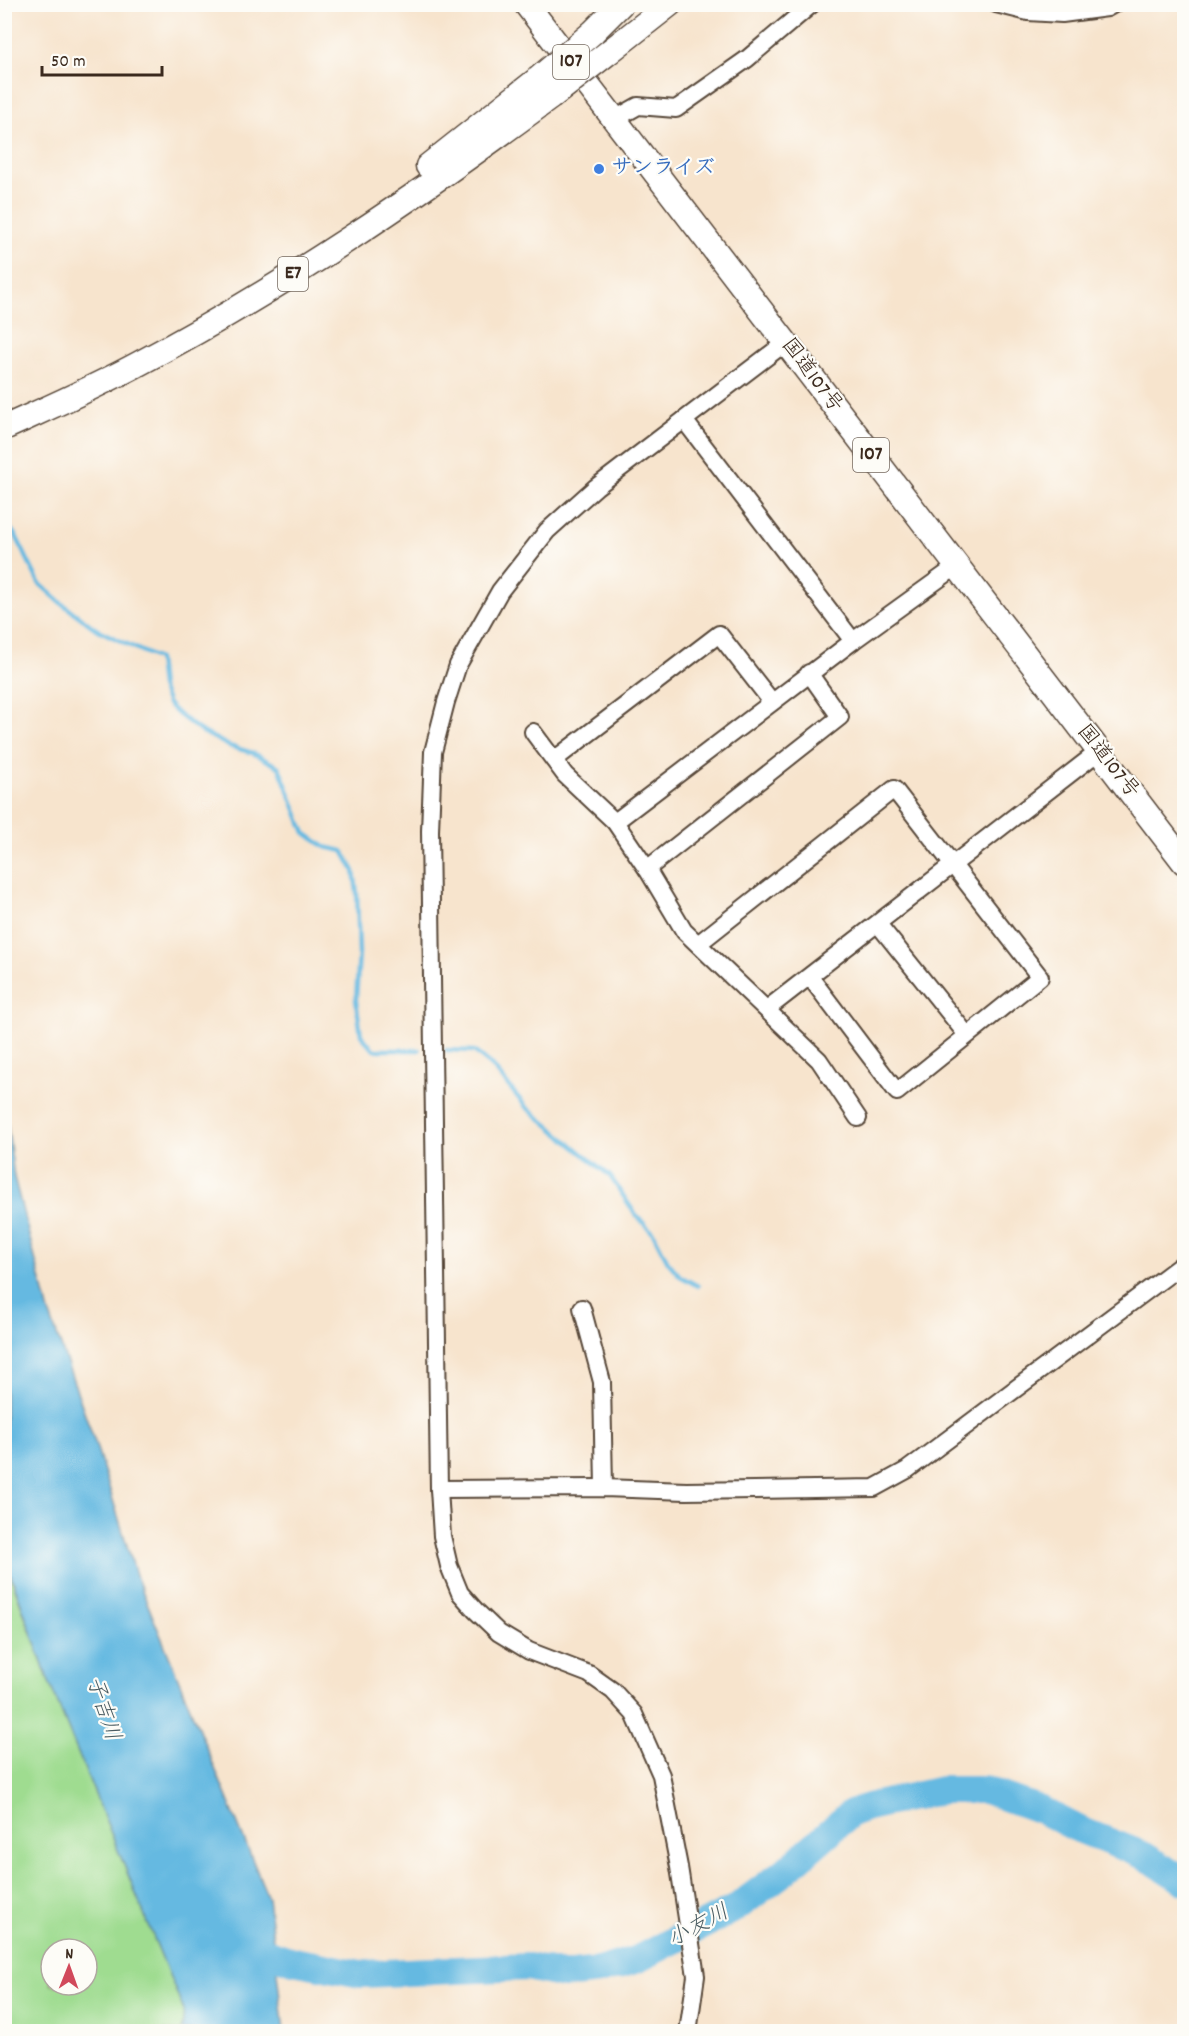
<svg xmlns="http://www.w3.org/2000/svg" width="1189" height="2036" font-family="Dekko,'Klee One',sans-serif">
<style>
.green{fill:#9fdc90;stroke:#6d8357;stroke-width:1.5;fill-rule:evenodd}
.water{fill:#65b9e1;stroke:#507280;stroke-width:1.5}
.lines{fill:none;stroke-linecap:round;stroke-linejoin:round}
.stream{stroke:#65b9e1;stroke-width:4.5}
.river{stroke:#65b9e1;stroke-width:28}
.minor-casing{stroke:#574638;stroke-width:20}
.highway-casing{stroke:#574638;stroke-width:27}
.minor{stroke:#fff;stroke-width:16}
.highway{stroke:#fff;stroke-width:24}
.highway-bridge-casing{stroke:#574638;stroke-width:27;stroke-linecap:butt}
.highway-bridge{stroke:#fff;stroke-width:24}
.shop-dot{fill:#3f7fe0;stroke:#fdfcf7;stroke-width:2}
.labels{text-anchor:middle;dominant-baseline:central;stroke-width:4.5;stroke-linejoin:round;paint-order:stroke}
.shield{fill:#fdfcf7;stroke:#75695f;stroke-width:1.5}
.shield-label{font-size:20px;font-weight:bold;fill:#3b2a1e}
.shop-label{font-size:21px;font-weight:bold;fill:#366cbe;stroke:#fdfcf7;text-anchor:start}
.street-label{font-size:21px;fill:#3b2a1e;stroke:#fdfcf7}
.water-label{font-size:22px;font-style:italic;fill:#4a5c62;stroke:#fdfcf7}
</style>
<rect width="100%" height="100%" fill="#fdfcf7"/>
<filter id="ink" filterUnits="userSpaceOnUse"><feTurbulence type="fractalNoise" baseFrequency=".0167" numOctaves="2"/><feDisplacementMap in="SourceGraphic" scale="12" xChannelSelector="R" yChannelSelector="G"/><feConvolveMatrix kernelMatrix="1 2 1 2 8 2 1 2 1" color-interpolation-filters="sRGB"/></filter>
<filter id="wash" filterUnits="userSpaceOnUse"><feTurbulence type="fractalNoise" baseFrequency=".008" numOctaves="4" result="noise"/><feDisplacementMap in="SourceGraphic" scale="24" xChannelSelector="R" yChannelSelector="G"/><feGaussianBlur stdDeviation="1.35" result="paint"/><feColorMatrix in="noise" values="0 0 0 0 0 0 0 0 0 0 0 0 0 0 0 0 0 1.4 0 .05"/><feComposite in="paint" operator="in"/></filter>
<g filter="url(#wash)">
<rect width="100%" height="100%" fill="#f7e4cd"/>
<path class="green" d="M 4,1558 L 47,1677 L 184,2011 L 182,2031 L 5,2031 ZM 51,1949 L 87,1949 L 87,1985 L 51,1985 Z"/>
<path class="water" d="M 5,1104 L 14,1177 L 49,1312 L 96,1445 L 137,1578 L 268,1898 L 284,2031 L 182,2031 L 184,2011 L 47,1677 L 5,1558 Z"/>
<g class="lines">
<g class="stream">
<path d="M 4,520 L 16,536 L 39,583 L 61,603 L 96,629 L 158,659 L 161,687 L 168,704 L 178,714 L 199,730 L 229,746 L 253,753 L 279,767 L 305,833 L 325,847 L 343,851 L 354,871 L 357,893 L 359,953 L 356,1000 L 361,1035 L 374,1050 L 419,1050"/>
<path d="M 446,1050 L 474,1051 L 493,1067 L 526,1107 L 610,1176 L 636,1215 L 653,1233 L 668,1262 L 680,1276 L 698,1286"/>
</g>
<path class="river" d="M 238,1943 L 293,1961 L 361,1974 L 528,1967 L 564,1975 L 599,1971 L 638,1959 L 736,1908 L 784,1872 L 851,1813 L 868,1807 L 942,1790 L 985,1790 L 1041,1810 L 1080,1830 L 1145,1856 L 1184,1881"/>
</g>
</g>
<g filter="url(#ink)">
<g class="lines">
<defs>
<g id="minor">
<path d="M 996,4 L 1028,12 L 1062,14 L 1107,8 L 1114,4"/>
<path d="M 615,119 L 638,106 L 676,109 L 747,59 L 812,4"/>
<path d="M 684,420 L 853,641"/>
<path d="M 533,732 L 565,775 L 615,822 L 647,869 L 684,931 L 819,1060 L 858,1118"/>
<path d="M 554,760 L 719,634 L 772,702"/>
<path d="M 615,822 L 853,641 L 957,566"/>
<path d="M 647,869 L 840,717 L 809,673"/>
<path d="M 878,924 L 967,1035"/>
<path d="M 698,944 L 894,789 L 1040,977 L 897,1092 L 810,977"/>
<path d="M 767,1009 L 1098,752"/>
<path d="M 582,1308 L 602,1382 L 604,1488"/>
<path d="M 439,1489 L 604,1488 L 686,1491 L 874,1488 L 907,1470 L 1184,1263"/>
<path d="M 688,2032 L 696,1976 L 679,1867 L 661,1775 L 634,1714 L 613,1691 L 589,1674 L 529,1651 L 499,1633 L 476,1611 L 460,1593 L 449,1566 L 442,1536 L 439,1489 L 430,831 L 433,752 L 446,702 L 458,665 L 500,591 L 547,531 L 596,487 L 785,343"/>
</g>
<g id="highway">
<path d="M 526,4 L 1184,862"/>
<path d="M 592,33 L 621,4"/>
<path d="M 609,52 L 670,4"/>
<path d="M 428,166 L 538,79"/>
<path d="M 4,428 C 50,407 96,387 140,363 C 284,287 420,194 551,97"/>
</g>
</defs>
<use href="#minor" class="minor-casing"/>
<use href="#highway" class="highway-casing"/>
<use href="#minor" class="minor"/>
<use href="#highway" class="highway"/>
<defs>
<g id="highway-bridge">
<path d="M 538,79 L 592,33"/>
<path d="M 551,97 L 609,52"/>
</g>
</defs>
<use href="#highway-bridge" class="highway-bridge-casing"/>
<use href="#highway-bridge" class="highway-bridge"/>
</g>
</g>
<circle class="shop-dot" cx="599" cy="169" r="6"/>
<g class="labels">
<g class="shield">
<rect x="553" y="45" width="36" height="34" rx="4.5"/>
<rect x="278" y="257" width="30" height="34" rx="4.5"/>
<rect x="853" y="438" width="36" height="34" rx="4.5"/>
</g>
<g class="shield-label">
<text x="571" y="62">107</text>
<text x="293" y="274">E7</text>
<text x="871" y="455">107</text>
</g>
<g class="shop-label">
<text x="611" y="169">サンライズ</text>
</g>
<g class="street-label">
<text transform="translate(811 376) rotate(53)">国道107号</text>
<text transform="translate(1107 762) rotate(52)">国道107号</text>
</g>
<g class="water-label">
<text transform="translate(102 1709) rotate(72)">子吉川</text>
<text transform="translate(699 1927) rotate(-28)">小友川</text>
</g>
</g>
<rect width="1189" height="2036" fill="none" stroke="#fdfcf7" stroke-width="24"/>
<g transform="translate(69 1967) rotate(1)"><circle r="28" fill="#fdfcf7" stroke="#afa8a0" stroke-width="1.5"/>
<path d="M0-4.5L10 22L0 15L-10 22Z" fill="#d1495b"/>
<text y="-9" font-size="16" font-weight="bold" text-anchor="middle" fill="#3b2a1e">N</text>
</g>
<path d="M42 66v9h120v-9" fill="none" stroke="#3b2a1e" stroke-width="3"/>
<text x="51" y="66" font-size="18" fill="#3b2a1e" stroke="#fdfcf7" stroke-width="4.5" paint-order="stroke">50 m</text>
</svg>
